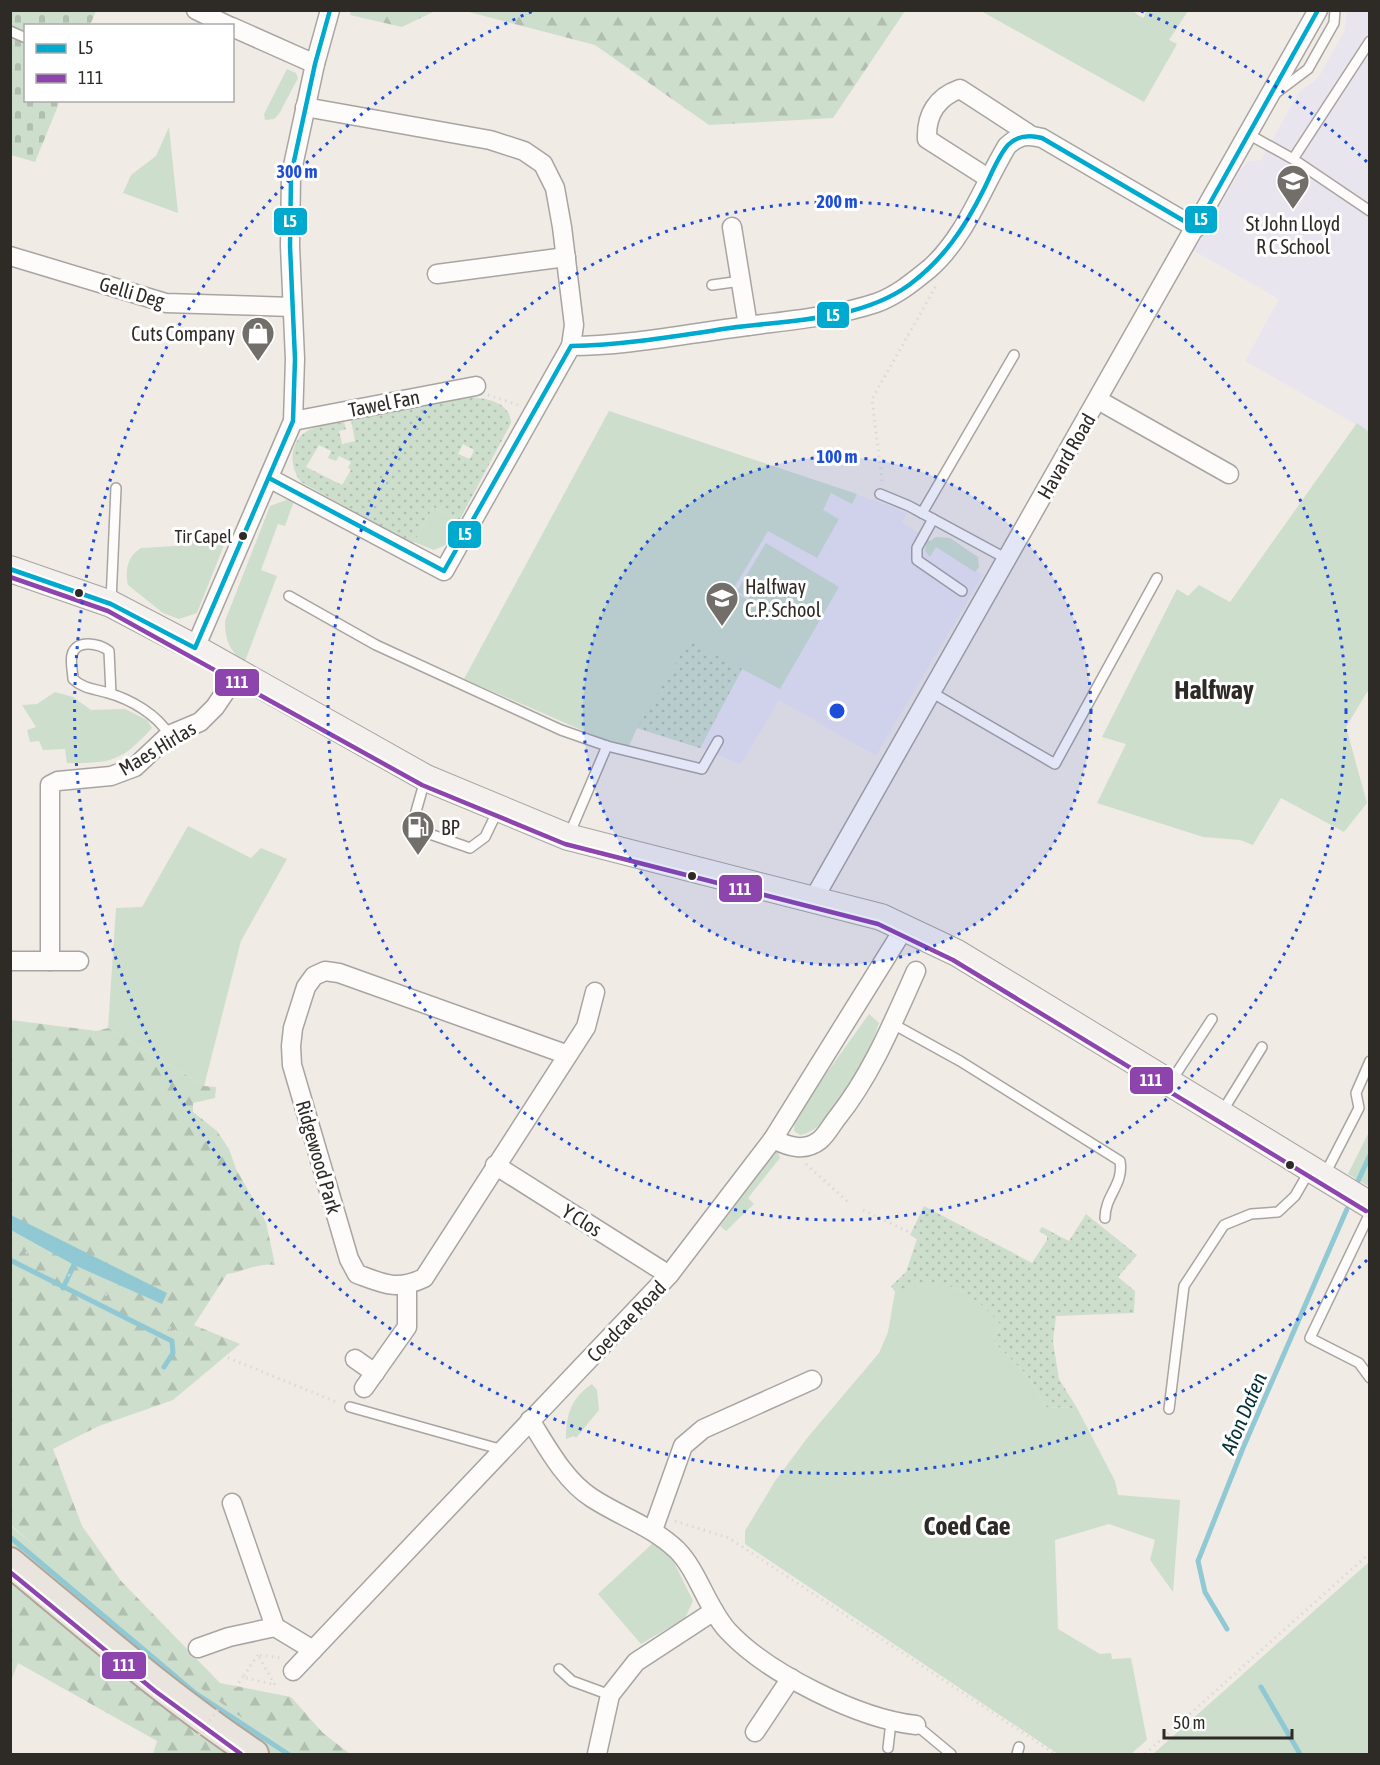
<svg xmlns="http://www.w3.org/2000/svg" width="1380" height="1765" font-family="'Asap Condensed',sans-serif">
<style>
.education{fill:#e9e5ef}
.green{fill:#cddecc}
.forest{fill:url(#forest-firs)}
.cemetery{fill:url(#cemetery-stones)}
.garden{fill:url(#garden-dots);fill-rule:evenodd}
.water{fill:#90c9d4}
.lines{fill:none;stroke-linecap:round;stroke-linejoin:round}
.stream{stroke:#90c9d4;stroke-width:5}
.lane-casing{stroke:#a8a4a1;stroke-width:12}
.street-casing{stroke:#a8a4a1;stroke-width:21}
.secondary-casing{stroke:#a8a4a1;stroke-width:28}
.primary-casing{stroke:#b0a497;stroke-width:32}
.path{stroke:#dbd9d8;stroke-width:3;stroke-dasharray:1.5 4.5;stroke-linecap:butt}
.lane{stroke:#fdfcfb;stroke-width:9}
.street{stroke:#fdfcfb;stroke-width:18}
.secondary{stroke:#f4f0ed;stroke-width:26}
.primary{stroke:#eae4de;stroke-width:28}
.path-bridge{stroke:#dbd9d8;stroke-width:3;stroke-dasharray:1.5 4.5;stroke-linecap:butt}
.bus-1-casing{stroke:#fff;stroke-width:9}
.bus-2-casing{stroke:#fff;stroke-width:9}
.bus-1{stroke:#00a9ce;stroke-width:4.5}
.bus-2{stroke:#8e44ad;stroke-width:4.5}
.ring{fill:none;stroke:#1d4ed8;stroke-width:3;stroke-dasharray:3 6}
.bus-dot{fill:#2e2a26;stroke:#fff;stroke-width:2}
.labels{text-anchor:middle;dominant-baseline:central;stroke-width:6;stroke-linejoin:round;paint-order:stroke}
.bus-label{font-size:18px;fill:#2e2a26;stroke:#fff;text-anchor:end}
.poi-label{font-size:20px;fill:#2e2a26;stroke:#fff;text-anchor:start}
.street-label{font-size:20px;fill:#2e2a26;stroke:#fff}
.water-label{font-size:21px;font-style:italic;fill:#052f37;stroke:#fff}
.district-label{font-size:26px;font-weight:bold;fill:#2e2a26;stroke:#fff}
.centre{fill:#1d4ed8;stroke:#fff;stroke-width:3}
.ring-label{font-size:18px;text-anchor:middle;font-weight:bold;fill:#1d4ed8;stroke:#fff;stroke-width:6;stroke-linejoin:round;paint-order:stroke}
.line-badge{stroke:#fff;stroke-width:2}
.badge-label{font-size:16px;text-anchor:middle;font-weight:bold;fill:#fff}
</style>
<defs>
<pattern id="forest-firs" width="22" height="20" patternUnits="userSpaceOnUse" patternTransform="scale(1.5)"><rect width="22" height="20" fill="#cddecc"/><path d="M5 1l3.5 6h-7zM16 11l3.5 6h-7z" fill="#b0bfaf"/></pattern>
<pattern id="cemetery-stones" width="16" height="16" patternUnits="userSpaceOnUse" patternTransform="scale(1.5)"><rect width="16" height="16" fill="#cddecc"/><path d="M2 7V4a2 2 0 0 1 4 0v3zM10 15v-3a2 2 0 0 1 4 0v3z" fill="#b0bfaf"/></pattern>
<pattern id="garden-dots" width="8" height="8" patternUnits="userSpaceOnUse" patternTransform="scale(1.5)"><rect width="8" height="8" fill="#cddecc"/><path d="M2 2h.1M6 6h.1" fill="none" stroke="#b0bfaf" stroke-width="1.8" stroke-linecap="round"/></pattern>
</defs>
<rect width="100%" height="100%" fill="#f1ebe6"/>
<g class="education">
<path d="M 1347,11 L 1369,11 L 1369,432 L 1245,361 L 1279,299 L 1194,251 L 1241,169 L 1249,161 L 1261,160 L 1299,92 L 1318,78 L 1344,32 Z"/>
<path d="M 609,411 L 888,505 L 907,514 L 902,522 L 983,575 L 876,756 L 779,700 L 741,764 L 700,748 L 637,728 L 629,746 L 600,738 L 464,679 Z"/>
</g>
<g class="green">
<path d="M 1131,10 L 1143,18 L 1147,11 L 1188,11 L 1169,40 L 1177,44 L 1144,102 L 981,11 Z"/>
<path d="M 287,69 L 296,73 L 298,78 L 279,114 L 274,119 L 265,120 L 264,114 Z"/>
<path d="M 169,127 L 178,213 L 123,193 L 131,175 L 156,156 Z"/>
<path d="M 609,411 L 857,494 L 852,504 L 831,493 L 823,510 L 839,519 L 817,558 L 768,531 L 732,591 L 773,614 L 737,591 L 766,543 L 839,587 L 780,689 L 742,669 L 700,748 L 637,728 L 629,746 L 600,738 L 464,679 Z"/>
<path d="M 1357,423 L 1369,432 L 1369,689 L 1346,727 L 1367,803 L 1344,832 L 1281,798 L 1253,845 L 1240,840 L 1203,837 L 1097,803 L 1126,744 L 1102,737 L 1177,589 L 1188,596 L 1199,585 L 1230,602 Z"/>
<path d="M 289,499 L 294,501 L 285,526 L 278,524 L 261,570 L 277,576 L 244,664 C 230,649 225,642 225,621 L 270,506 Z"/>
<path d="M 433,507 L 459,521 L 446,545 L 434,550 L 414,542 Z"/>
<path d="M 228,535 L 197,613 L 179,619 L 163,613 L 128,585 C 125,570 127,557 141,548 L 175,546 L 193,537 Z"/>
<path d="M 936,537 L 950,538 L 978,557 L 979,567 L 975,572 L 936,547 L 930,557 L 925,551 L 927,540 L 930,541 Z"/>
<path d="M 55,692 L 73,697 L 91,710 L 125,709 L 147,720 L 152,728 C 121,762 112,763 67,763 L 65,749 L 43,750 L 39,741 L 30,742 L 27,730 L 36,727 L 22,705 L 37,704 Z"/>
<path d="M 188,826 L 251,858 L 261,848 L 287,859 L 241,941 L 204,1086 L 108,1028 L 116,908 L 142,907 Z"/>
<path d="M 869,1014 L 879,1023 C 869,1054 834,1130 800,1135 L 794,1131 L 795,1117 Z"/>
<path d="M 1369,1132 L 1370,1182 L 1368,1186 L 1348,1174 Z"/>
<path d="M 777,1150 L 780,1158 L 748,1198 L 754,1204 L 726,1231 L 720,1226 Z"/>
<path d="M 933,1282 C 964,1287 983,1303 1002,1326 L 993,1337 L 994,1342 L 1027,1375 L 1046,1407 L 1077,1408 L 1115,1481 L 1118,1495 L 1180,1500 L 1173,1592 L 1150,1560 L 1155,1540 L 1109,1524 L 1055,1540 L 1058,1629 L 1100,1654 L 1111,1653 L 1112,1659 L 1131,1658 L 1147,1740 L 1131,1754 L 1058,1754 L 745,1544 L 745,1531 L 775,1481 L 808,1437 L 879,1353 L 888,1332 L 895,1292 L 909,1286 Z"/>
<path d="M 592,1384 L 597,1390 L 599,1410 L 576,1438 L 574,1436 L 566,1439 C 566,1415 571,1398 592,1384 Z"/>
<path d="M 10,1525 L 83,1588 L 265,1734 L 297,1754 L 270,1754 L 207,1714 L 23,1556 L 11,1545 Z"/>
<path d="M 653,1543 L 669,1552 L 693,1601 L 685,1618 L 641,1644 L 598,1594 Z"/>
<path d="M 1369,1562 L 1369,1754 L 1153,1754 L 1172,1737 Z"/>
</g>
<g class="forest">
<path d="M 351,11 L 351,10 L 435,11 L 402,27 L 350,15 Z"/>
<path d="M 465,11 L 905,11 L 833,118 L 709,125 L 595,45 Z"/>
<path d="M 11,1020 L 97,1031 L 108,1028 L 204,1086 L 216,1087 L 215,1098 L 193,1103 L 193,1112 L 217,1131 L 229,1149 L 236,1169 L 266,1222 L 275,1265 C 260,1262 243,1272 227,1274 L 194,1325 L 240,1344 L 173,1400 L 99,1426 L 53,1449 L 82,1526 L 121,1581 L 220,1683 L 291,1697 L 323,1733 L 350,1754 L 297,1754 L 265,1734 L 165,1663 L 11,1525 Z"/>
<path d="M 11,1575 C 81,1638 150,1703 230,1754 L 153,1754 L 157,1741 L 18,1663 L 11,1681 Z"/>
</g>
<path class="cemetery" d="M 11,11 L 96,11 L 90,25 L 26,26 L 26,100 L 60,101 L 35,162 L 11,155 Z"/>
<g class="garden">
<path d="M 471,397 C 488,399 510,402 511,423 L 459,521 L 433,507 L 413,544 L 301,482 C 288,465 289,439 311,429 C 321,424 334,424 344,422 L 346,429 L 339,431 L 342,444 L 355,441 L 351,420 L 436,401 ZM 463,444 L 474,450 L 470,459 L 458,454 ZM 319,445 L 331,451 L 328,458 L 336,461 L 339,456 L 351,462 L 348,468 L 351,470 L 342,485 L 306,467 Z"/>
<path d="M 689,641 L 742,669 L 700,748 L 637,728 Z"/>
<path d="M 924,1206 L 1032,1263 L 1047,1240 L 1047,1236 L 1039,1231 L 1042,1227 L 1069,1241 L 1086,1214 L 1137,1255 L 1118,1277 L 1135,1291 L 1134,1313 L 1056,1316 L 1053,1342 L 1059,1379 L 1077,1408 L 1046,1407 L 1027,1375 L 994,1342 L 993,1337 L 1002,1326 C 970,1289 943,1273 895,1292 L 891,1286 L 906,1272 L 917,1239 L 910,1235 Z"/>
</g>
<path class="water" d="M 11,1215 L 167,1293 L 162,1304 L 74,1265 L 11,1230 Z"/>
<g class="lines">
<g class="stream">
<path d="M 1358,1181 L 1370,1155"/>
<path d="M 10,1260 L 172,1341 L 173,1353 L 164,1367"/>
<path d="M 63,1288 L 74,1265"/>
<path d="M 10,1537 L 195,1693 L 288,1754"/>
<path d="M 1227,1629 L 1205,1592 L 1198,1561 L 1243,1448 L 1347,1209"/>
<path d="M 1261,1687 L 1300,1754"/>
</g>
<defs>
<g id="lane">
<path d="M 10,31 L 26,38"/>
<path d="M 1276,93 L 1308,69 L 1334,23 L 1335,10"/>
<path d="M 1248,134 L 1293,159 L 1370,211"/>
<path d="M 1293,159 L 1370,41"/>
<path d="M 712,285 L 741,281"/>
<path d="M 880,494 L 909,506 L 1007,559"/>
<path d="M 922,513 L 1014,355"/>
<path d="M 933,519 L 917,548 L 917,560 L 962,591"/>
<path d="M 289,596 L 376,645 L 561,730 L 607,746 L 702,769 L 718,741"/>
<path d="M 111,602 L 116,488"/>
<path d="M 931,692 L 1055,764 L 1157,578"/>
<path d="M 111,694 L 109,651 C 100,644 76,638 72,655 C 70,661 73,673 73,679 C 83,689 96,689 108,693 C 130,699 158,715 169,735"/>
<path d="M 425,780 L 415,815 L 421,831 L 470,848 L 485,837 L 498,810"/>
<path d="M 569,835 L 607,746"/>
<path d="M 893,1024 L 960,1061 L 1120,1161 C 1124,1185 1105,1195 1105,1218"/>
<path d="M 1170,1083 L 1212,1019"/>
<path d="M 1222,1112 L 1262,1047"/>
<path d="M 1324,1176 L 1359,1108 L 1356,1093 L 1370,1061"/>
<path d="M 1370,1213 L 1310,1338 L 1359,1363 L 1370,1378"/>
<path d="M 350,1407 L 503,1450"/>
<path d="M 1169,1409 L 1184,1286 L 1224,1225 L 1251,1214 L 1278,1212 L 1295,1196 L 1310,1170"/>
<path d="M 559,1669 L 572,1681 L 610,1695"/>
<path d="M 916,1725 L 951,1754"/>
<path d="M 888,1748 L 891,1722"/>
<path d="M 1017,1754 L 1019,1747"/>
</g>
<g id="street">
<path d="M 196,10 L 229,26"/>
<path d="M 232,27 L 315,64"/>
<path d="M 305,107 L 490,140 L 524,151 L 543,164 L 555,188 L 562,227 L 574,325 L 571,346"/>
<path d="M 988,178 L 927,139 C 926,114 937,97 960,89 L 1029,134"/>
<path d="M 732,227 L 748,326"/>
<path d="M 10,256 L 166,303 L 292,307"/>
<path d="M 437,274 L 566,257"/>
<path d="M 1098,400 L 1229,474"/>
<path d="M 293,421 L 476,386"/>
<path d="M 269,478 L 444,571 L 571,346 C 625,346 679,335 733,328 C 780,321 831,318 876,303 C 896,296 913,282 929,269 C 965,238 983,186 1007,146 C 1019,135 1027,134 1042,138 L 1196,228"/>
<path d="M 195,648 L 293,421 L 295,359 L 290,246 L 291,175 L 315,64 L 330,10"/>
<path d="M 813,900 L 1318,10"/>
<path d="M 10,961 L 79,961"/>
<path d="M 50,961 L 50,785 L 58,781 L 111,776 L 135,767 L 169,735 L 200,722 L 215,707 L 238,673"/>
<path d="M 568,1055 L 339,973 L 325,971 L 314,976 L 306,987 L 293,1028 L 291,1046 L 292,1065 L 349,1259 L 357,1274 C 384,1284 397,1291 424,1278 L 586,1027 L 595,992"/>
<path d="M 773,1139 C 789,1147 805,1152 820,1140 C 827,1134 832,1124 837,1118 C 872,1074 893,1022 916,971"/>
<path d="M 495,1165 L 669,1275"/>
<path d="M 355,1359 L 375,1373"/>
<path d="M 364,1388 L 407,1327 L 407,1286"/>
<path d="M 530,1420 C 547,1447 565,1481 592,1498 C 621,1517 652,1526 677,1550 C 698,1571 707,1608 728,1631 C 767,1673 859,1719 916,1725"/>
<path d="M 232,1503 L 275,1627 L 313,1650"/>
<path d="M 653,1530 L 683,1446 L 703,1429 L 812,1380"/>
<path d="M 198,1648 L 229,1637 L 275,1627"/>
<path d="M 293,1671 L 669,1275 L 773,1139 L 905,927"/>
<path d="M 755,1732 L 791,1678"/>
<path d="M 597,1754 L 610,1695 L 636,1662 L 714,1611"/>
</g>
<path id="secondary" d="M 10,569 L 111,604 L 195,648 L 426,778 L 568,837 L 881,917 L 957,953 L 1370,1205"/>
<path id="primary" d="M 10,1562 C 90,1628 168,1697 254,1754"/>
</defs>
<use href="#lane" class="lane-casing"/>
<use href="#street" class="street-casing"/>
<use href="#secondary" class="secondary-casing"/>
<use href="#primary" class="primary-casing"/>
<g class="path">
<path d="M 488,395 L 519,405"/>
<path d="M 882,481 L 872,399 L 936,286"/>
<path d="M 806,1164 L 849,1203"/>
<path d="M 863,1210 L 911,1233"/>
<path d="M 10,1244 L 221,1355 L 339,1403"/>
<path d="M 675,1521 L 729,1538 L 1055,1754"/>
<path d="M 258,1655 L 243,1677 L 275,1685 L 258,1655 L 282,1658"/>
<path d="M 1145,1754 L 1370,1553"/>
</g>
<use href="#lane" class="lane"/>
<use href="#street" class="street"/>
<use href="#secondary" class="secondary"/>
<use href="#primary" class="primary"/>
<path class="path-bridge" d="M 184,1754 L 243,1677"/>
<defs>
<g id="bus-1">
<path d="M 269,478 L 444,571 L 571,346 C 624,345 677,336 730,328 C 788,320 859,321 909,285 C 944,259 965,227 984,189 C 991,175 998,156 1008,145 C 1018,135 1030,135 1042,138 L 1196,228 L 1318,10"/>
<path d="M 10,569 L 111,604 L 195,648 L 293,421 L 295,359 L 290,246 L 291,175 L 315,64 L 330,10"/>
</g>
<g id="bus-2">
<path d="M 10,577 L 108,611 L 422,785 L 565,844 L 878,924 L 953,960 L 1366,1211"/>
<path d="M 10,1572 L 155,1691 L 241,1754"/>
</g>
</defs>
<use href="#bus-1" class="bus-1-casing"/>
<use href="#bus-2" class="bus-2-casing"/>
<use href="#bus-1" class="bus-1"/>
<use href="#bus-2" class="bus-2"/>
</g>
<circle cx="837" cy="711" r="254" fill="#1d4ed8" fill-opacity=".12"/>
<g class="ring">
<circle cx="837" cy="711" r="254"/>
<circle cx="837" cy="711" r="509"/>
<path d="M1367 1260A763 763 0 1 1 533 11M1141 11A763 763 0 0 1 1367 162"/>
</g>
<defs>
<symbol id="school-pin" viewBox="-11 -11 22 30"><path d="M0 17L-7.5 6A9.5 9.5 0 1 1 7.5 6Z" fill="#726e69" stroke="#fff"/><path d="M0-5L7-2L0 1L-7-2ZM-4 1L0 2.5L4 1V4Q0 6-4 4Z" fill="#fff"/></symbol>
<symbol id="shop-pin" viewBox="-11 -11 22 30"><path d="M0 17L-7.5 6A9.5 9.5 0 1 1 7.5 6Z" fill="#726e69" stroke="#fff"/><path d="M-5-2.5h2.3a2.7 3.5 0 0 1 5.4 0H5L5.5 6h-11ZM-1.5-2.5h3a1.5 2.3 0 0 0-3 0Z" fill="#fff"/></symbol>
<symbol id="fuel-pin" viewBox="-11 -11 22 30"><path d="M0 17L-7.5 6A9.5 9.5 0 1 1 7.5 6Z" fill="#726e69" stroke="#fff"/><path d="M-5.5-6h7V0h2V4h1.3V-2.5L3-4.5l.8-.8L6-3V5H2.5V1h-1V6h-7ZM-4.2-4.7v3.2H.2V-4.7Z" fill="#fff"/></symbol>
</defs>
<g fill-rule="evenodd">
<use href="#school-pin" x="1274" y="162" width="38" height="52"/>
<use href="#shop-pin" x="239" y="314" width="38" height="52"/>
<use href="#school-pin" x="703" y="579" width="38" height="52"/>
<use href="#fuel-pin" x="399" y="808" width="38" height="52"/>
</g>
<g class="bus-dot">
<circle cx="243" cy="536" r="5"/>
<circle cx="79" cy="593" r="5"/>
<circle cx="692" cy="876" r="5"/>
<circle cx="1290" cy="1165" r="5"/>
</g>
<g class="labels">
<g class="bus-label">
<text x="232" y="536">Tir Capel</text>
</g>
<g class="poi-label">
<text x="1293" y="223" text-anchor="middle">St John Lloyd<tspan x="1293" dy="23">R C School</tspan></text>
<text x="235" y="333" text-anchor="end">Cuts Company</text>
<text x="745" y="586">Halfway<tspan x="745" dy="23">C.P. School</tspan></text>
<text x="441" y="827">BP</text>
</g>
<g class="street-label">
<text transform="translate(132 292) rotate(16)">Gelli Deg</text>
<text transform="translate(384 403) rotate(-11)">Tawel Fan</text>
<text transform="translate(1066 456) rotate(-60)">Havard Road</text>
<text transform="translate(157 748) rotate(-31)">Maes Hirlas</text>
<text transform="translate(319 1157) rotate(74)">Ridgewood Park</text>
<text transform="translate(582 1220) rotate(32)">Y Clos</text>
<text transform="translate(626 1321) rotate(-46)">Coedcae Road</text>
</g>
<g class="water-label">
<text transform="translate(1243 1413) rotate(-67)">Afon Dafen</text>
</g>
<g class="district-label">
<text x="1214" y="690">Halfway</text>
<text x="967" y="1526">Coed Cae</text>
</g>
</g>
<circle cx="837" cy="711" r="9" class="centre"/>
<g class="ring-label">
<text x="297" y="178">300 m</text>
<text x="837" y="208">200 m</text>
<text x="837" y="463">100 m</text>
</g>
<g class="line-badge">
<rect x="1184" y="205" width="34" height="29" rx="6" fill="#00a9ce"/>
<rect x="273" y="207" width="35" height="29" rx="6" fill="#00a9ce"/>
<rect x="816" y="301" width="34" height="28" rx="6" fill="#00a9ce"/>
<rect x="447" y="520" width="35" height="29" rx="6" fill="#00a9ce"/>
<rect x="214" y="668" width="46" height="29" rx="6" fill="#8e44ad"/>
<rect x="718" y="874" width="45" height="29" rx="6" fill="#8e44ad"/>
<rect x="1129" y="1066" width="45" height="29" rx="6" fill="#8e44ad"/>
<rect x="101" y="1651" width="46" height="29" rx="6" fill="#8e44ad"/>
</g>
<g class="badge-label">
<text x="1201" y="225">L5</text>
<text x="290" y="227">L5</text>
<text x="833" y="321">L5</text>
<text x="465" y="540">L5</text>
<text x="237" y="688">111</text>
<text x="740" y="895">111</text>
<text x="1151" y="1086">111</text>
<text x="124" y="1671">111</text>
</g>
<rect width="1380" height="1765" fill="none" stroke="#2e2a26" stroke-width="24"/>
<rect x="24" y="24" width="210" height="78" fill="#ffffff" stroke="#abaaa8" stroke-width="1.5"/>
<rect x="36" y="44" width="30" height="9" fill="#00a9ce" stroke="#abaaa8" stroke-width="1.5"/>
<text x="78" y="54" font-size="18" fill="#2e2a26">L5</text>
<rect x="36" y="74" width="30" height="9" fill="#8e44ad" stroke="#abaaa8" stroke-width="1.5"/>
<text x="78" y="84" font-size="18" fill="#2e2a26">111</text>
<path d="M1164 1729v9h128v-9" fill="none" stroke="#2e2a26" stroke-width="3"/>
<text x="1173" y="1729" font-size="18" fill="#2e2a26" stroke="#ffffff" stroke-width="4.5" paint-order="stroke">50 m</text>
</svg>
